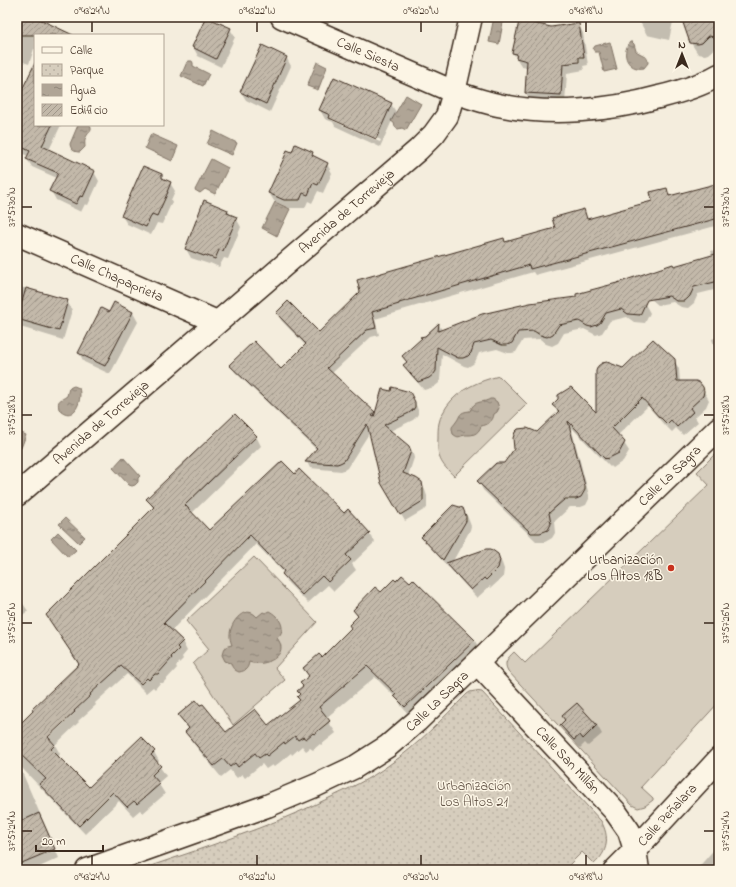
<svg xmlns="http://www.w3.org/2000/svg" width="736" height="887" font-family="'Indie Flower',sans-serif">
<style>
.green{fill:#d6cdbd;stroke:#887c6e}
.park{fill:url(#park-dots);stroke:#887c6e}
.water{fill:url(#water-ripples);stroke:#817466}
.shadow{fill:#0003;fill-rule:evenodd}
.building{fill:url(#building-hatch);stroke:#3b2a1e}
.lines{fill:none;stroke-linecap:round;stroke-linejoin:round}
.minor-casing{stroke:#3b2a1e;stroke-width:25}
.minor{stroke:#fcf5e5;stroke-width:22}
.ticks{fill:none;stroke:#3b2a1e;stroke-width:1.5}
.poi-dot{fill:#c8321e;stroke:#fcf5e5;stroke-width:1.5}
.labels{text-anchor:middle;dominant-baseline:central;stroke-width:3;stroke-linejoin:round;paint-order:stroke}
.street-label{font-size:14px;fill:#3b2a1e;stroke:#fcf5e5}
.poi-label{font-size:14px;fill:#3b2a1e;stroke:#fcf5e5;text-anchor:end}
.park-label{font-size:14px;fill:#625346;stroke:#fcf5e5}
.neatline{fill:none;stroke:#3b2a1e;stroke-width:1.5}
.ticks-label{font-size:10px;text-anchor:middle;fill:#3b2a1e}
</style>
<defs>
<pattern id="park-dots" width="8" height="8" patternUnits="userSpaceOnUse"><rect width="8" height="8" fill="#d6cdbd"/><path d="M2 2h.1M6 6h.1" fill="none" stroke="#b9b0a2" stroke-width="1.8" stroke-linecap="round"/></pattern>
<pattern id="water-ripples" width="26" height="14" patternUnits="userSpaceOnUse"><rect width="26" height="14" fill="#b0a596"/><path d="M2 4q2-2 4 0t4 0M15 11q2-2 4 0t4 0" fill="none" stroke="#90877a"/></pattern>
<pattern id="building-hatch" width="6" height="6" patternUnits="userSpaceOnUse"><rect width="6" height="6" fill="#c3b9aa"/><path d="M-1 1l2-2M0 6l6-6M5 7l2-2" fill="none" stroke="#a0978a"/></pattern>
</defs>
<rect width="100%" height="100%" fill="#f4eddd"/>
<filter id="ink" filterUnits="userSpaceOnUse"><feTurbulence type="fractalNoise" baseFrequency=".025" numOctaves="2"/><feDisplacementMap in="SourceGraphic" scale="8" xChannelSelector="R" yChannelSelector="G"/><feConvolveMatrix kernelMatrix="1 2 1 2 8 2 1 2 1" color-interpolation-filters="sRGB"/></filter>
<g filter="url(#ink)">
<g class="green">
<path d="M 499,376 L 527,404 L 454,476 C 440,463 437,457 438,438 C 438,433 438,427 439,423 C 440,417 444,411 447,406 C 459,389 479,381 499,376 Z"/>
<path d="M 719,450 L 719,702 L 641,787 L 653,798 L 653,800 L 645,806 L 638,808 L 632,805 L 508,671 C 503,662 508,658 514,652 L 525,663 L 709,485 L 697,472 Z"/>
<path d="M 254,557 L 317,622 L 275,668 L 285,680 L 233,725 L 193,664 L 209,649 L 186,621 Z"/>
</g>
<path class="park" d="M 475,691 L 482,692 L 601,821 C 610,837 608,852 594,864 L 582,852 L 564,870 L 139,870 C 203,848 267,828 327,799 C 348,789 370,779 389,765 C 418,745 442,719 467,694 L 470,692 Z"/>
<g class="water">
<path d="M 494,17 L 504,17 L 499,44 L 489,42 Z"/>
<path d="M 610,42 L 617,69 L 604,72 L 599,52 L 595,52 L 593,49 L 595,46 Z"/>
<path d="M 630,42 L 632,42 L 634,44 L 636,51 C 641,55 648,55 648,63 L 644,68 C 628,71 620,54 630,42 Z"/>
<path d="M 189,61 L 192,61 L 193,63 L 193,66 L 209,74 L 203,86 L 181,76 L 187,62 Z"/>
<path d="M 317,62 L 327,67 L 318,90 L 307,86 Z"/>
<path d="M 406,95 L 421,104 L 406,130 L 402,128 L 398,129 L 395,127 L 394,123 L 391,121 Z"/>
<path d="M 78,125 L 90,125 C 93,132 89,131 86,137 C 84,140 85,144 85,147 L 80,152 C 74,152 71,150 70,144 Z"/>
<path d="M 213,131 L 237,143 L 232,155 L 207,144 Z"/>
<path d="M 151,134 L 178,146 L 172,161 L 145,148 Z"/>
<path d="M 211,159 L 228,168 L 215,194 L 205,189 L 200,193 L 195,190 Z"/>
<path d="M 275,202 L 290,209 L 277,236 L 262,228 Z"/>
<path d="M 74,386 L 79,388 C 83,400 74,424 59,409 C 57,399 60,401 67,396 L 69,388 Z"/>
<path d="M 490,399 L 493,399 L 497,402 L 499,408 L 497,412 L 494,414 C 493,421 488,425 481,426 C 479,432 475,435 469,435 C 467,435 466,435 465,435 C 459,436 459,439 453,434 C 451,425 452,428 456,422 C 461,416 458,412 470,411 C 475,399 482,404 490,399 Z"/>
<path d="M 17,431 L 26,435 L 21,448 L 17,446 Z"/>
<path d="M 123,457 L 140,476 L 138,478 L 138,482 L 135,485 L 132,486 L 129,485 L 113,468 Z"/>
<path d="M 65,518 L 85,537 L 79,543 L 59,524 Z"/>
<path d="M 58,532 L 76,550 L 68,557 L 51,539 Z"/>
<path d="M 269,611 C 279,616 288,629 277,638 C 291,655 265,668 249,662 C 248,668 246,671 239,672 C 234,670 232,668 231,663 L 225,661 L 222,655 L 224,648 L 228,646 L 232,645 C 230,640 229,635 231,629 C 234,618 247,605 257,617 L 263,612 L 265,613 Z"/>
</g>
<g class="shadow">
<path d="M 17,17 L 45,17 L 44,22 L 72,35 L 35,35 L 35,49 L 34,49 L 29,64 L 17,60 Z"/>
<path d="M 522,17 L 530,17 L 534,24 L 551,28 L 578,24 L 583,33 L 588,65 L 583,66 L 584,70 L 567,73 L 565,103 L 531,102 L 526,93 L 528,68 L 522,67 L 513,53 Z"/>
<path d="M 641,17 L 674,17 L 669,40 L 647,35 L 640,22 Z"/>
<path d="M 682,17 L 719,17 L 719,48 L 716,47 L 708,54 L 705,55 L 698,54 L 691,43 Z"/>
<path d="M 230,29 L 235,37 L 221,67 L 198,56 L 193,47 Z"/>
<path d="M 286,57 L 291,66 L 270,112 L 246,100 L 241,92 Z"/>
<path d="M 391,104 L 396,112 L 380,147 L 335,126 L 333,122 L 325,119 L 320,110 ZM 331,118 L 381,140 L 380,142 L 331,120 Z"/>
<path d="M 35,106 L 35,125 L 61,125 L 49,150 L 94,172 L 99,181 L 88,205 L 85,204 L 81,212 L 56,200 L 51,191 L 57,178 L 32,167 L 27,159 L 28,156 L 17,151 L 17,109 Z"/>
<path d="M 292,153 L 312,153 L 315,158 L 327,164 L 332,173 L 323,193 L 318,191 L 312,203 L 308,201 L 305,208 L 289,208 L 274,201 L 269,193 Z"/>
<path d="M 162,175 L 165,180 L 170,183 L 175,191 L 171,200 L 172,202 L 162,224 L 157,223 L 151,235 L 127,224 L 122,216 Z"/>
<path d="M 719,183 L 719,225 L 535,275 L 533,272 L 402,310 L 402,311 L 375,319 L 379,335 L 371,337 L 332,373 L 374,413 L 375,416 L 414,400 L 418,410 L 418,414 L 416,417 L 413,420 L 390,431 L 408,446 L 413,454 L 414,458 L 408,476 L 421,483 L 425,490 L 427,496 L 427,508 L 405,521 L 382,483 L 370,432 L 347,468 L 344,470 L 341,471 L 310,468 L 307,462 L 317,450 L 235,372 L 231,365 L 281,370 L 306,346 L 281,320 L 277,313 L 319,334 L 505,243 L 556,229 L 583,211 L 588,220 L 653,202 L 666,189 L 671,197 Z"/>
<path d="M 228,210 L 231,216 L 236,218 L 241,227 L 228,259 L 224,258 L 219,267 L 210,263 L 209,264 L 191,258 L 186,249 Z"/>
<path d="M 719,249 L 719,290 L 718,289 L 698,294 L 694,303 L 688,308 L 681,307 L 673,302 L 658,305 L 635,285 L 674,267 L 713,256 L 711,251 Z"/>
<path d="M 17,286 L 67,301 L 72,310 L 63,340 L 17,326 Z"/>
<path d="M 114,303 L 133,313 L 138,322 L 110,374 L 84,362 L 79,353 L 109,314 Z"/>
<path d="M 645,304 L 650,313 L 645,323 L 634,322 L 627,317 L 610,321 L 602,333 L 596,335 L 584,329 L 564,333 L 558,343 L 552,346 L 546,344 L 540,339 L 523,340 L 516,352 L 512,353 L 508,353 L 497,349 L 479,353 L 475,362 L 473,364 L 468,367 L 464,366 L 442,354 L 440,380 L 439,383 L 434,387 L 424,390 L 410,374 L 405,366 L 407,363 L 403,357 L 423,339 L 422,338 L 425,337 L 439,325 L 442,330 Z"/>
<path d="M 715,329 L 719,329 L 719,358 L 716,352 L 712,339 L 718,337 Z"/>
<path d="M 674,360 L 679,369 L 680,382 L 699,383 L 709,400 L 706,407 L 695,417 L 698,422 L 683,435 L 676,428 L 672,432 L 666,426 L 665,426 L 648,406 L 618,435 L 624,443 L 629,451 L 623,461 L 613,468 L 611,466 L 610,467 L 571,427 L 589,495 L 589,499 L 586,505 L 581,507 L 570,507 L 554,522 L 555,533 L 552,538 L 545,542 L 537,542 L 483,490 L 479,482 L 504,464 L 558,413 L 554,405 L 597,415 L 623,369 Z"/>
<path d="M 256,436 L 261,446 L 192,513 L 209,531 L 295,475 L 344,515 L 369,533 L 375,542 L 352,564 L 356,570 L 334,591 L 328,585 L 308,603 L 288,583 L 283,574 L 284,573 L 256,544 L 171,631 L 182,641 L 187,651 L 182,657 L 183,659 L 176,666 L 177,668 L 163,683 L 160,683 L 155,689 L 153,687 L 146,693 L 127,674 L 95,703 L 96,705 L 78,721 L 79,722 L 55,745 L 60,754 L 58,757 L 89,789 L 154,752 L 159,761 L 157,763 L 160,767 L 166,776 L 158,783 L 165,794 L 143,813 L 140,810 L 133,816 L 119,801 L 85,834 L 19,765 L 59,858 L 33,870 L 17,870 L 17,729 L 79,665 L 53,625 L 153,508 L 147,499 ZM 75,710 L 75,713 L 45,741 L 44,740 Z"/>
<path d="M 463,509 L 468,518 L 471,526 L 470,530 L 453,561 L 497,554 L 502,563 L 504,569 L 503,577 L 491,588 L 490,586 L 477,598 L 452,571 L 449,567 L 449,568 L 428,545 L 423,537 Z"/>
<path d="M 413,580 L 475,641 L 481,652 L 412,718 L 402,707 L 398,700 L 375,677 L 326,718 L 336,733 L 321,745 L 320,744 L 313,750 L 310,748 L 306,751 L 302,746 L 292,755 L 291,753 L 274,767 L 272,765 L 266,769 L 262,764 L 245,778 L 242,774 L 237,778 L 230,770 L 221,777 L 193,743 L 186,732 L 189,730 L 180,716 L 225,733 L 268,726 L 300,700 L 301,695 L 298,691 L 304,687 L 309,677 L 304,668 L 322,659 L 351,628 L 358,617 L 354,610 L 381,594 L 396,583 L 410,583 Z"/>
<path d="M 17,595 L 28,611 L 17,619 Z"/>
<path d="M 566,721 L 597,725 L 602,734 L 588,746 L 585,743 L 580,748 L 566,733 L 561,725 Z"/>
<path d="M 719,844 L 719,870 L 696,870 Z"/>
</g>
<g class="building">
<path d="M 17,17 L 35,17 L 73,35 L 17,35 Z"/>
<path d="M 206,17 L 231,28 L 216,59 L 192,47 Z"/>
<path d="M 520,17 L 530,17 L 533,23 L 551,27 L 579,23 L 584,57 L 579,57 L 579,62 L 563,64 L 561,95 L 525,93 L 527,61 L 516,58 L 517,54 L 512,53 Z"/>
<path d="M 681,17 L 719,17 L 719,38 L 709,36 L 702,43 L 698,44 L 690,43 Z"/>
<path d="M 262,45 L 287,57 L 266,104 L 240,92 Z"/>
<path d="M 35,63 L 35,125 L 52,125 L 42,146 L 95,171 L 83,197 L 80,196 L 76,204 L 49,191 L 58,173 L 26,159 L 30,151 L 17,145 L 17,100 Z"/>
<path d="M 334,77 L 392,103 L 376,139 L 329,118 L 330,115 L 319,110 Z"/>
<path d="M 295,144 L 313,152 L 312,155 L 328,163 L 318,185 L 313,183 L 308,195 L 303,193 L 300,200 L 284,200 L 268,193 L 285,156 L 287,150 L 292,152 Z"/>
<path d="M 143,166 L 162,174 L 162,178 L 171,182 L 167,192 L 168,192 L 157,216 L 152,214 L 146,227 L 121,216 Z"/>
<path d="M 719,183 L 719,218 L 530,269 L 529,265 L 399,303 L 399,304 L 372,312 L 376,328 L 367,330 L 327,368 L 375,412 L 372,416 L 374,417 L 382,389 L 391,391 L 392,387 L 410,392 L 415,402 L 415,407 L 413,410 L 409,413 L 384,425 L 409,446 L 411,451 L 403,473 L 416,478 L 422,482 L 423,488 L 423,501 L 400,515 L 381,483 L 367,424 L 344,461 L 340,463 L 337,464 L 305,462 L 317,448 L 229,365 L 254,341 L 281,369 L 306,344 L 276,313 L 288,301 L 319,332 L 360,292 L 357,280 L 504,238 L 505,242 L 555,228 L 552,218 L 584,209 L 587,219 L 652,201 L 650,192 L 667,188 L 669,196 Z"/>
<path d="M 204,200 L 228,210 L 227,213 L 237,217 L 223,251 L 219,250 L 215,259 L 205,255 L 204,256 L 185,249 Z"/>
<path d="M 719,253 L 719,281 L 694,287 L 690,296 L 687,299 L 684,301 L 676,301 L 669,296 L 647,300 L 640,315 L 628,314 L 621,309 L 606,313 L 600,323 L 597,325 L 591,327 L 587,326 L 579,321 L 559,325 L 553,334 L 547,337 L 540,335 L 534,331 L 518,332 L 512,343 L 507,345 L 502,345 L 491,340 L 474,344 L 471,353 L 468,356 L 463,358 L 458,358 L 437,347 L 436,371 L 434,374 L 429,378 L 418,382 L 403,365 L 407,362 L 402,356 L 422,338 L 420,337 L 425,336 L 439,323 L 438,331 L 482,314 L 530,303 L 576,297 L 576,294 L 617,283 L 673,264 L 674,266 Z"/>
<path d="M 26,288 L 68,300 L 59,331 L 17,319 Z"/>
<path d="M 114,302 L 133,312 L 105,366 L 78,353 L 101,308 L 109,312 Z"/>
<path d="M 653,339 L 675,359 L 677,381 L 696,381 L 700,383 L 703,387 L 704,391 L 703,396 L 690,408 L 693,412 L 677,427 L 671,420 L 667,424 L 661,418 L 660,418 L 642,398 L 612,428 L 625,442 L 619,453 L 607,459 L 606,458 L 605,459 L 568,421 L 585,486 L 585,490 L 581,497 L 576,499 L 565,499 L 549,513 L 551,524 L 548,530 L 540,533 L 531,533 L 477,481 L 496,463 L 504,463 L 514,449 L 513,438 L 515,432 L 518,429 L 527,428 L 537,432 L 559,411 L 552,405 L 558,399 L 558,395 L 571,387 L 596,412 L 596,371 L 598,366 L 602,363 L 607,362 L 623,368 Z"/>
<path d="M 235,414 L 257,436 L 185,505 L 209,530 L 282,461 L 295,474 L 299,469 L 344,513 L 348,509 L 370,533 L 346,555 L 351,560 L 328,582 L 322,576 L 302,595 L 282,574 L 284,571 L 250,535 L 164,623 L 183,641 L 177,647 L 179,649 L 171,657 L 172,658 L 158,674 L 155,674 L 149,680 L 147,678 L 141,684 L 121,666 L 90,694 L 91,695 L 74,711 L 75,712 L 48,737 L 55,745 L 51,749 L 89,787 L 141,737 L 155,751 L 151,755 L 161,766 L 152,775 L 160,784 L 137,804 L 134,801 L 127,807 L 113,792 L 79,826 L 39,784 L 46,779 L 17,751 L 17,727 L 33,711 L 32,709 L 79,664 L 46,615 L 154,507 L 146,499 Z"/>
<path d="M 453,505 L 463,508 L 466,516 L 466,521 L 443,560 L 421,537 Z"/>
<path d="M 486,549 L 491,549 L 498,554 L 500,560 L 498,568 L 486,580 L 484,578 L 471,590 L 446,563 Z"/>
<path d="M 402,575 L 410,582 L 413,579 L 475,640 L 405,707 L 394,696 L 396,694 L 367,666 L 319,707 L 330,721 L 314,734 L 313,733 L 306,739 L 303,737 L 298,740 L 295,736 L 285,744 L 284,742 L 267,756 L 265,754 L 259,758 L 255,753 L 238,767 L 235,763 L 230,767 L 223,759 L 214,766 L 185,732 L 189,728 L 178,715 L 196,700 L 200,705 L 203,704 L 226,732 L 255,709 L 268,725 L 300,700 L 297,697 L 300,694 L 297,691 L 303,686 L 300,683 L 309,676 L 303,668 L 319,654 L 322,657 L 351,628 L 349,625 L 358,616 L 353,610 L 375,587 L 381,592 L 394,579 L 396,581 Z"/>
<path d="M 577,703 L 597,725 L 583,739 L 580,735 L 574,740 L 560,725 L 565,720 L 562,716 Z"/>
<path d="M 39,813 L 55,849 L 17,865 L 17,823 Z"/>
</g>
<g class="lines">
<defs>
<g id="minor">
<path id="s1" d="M 282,17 L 454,92 C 469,97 483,102 498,105 C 550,116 608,111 659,97 C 680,92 700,86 719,75"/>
<path id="s2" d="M 17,234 L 217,322"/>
<path id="s3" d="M 17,495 L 418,150 L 434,134 L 447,116 L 454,92 L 471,17"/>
<path id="s4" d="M 477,663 L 615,811 L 629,831 L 635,850 L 638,870"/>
<path id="s5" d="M 87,870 L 267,806 L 317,785 L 355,767 L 388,746 L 417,721 L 719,428"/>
<path id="s6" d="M 615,870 L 635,850 L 719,759"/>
</g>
</defs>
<use href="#minor" class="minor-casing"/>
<use href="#minor" class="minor"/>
</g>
</g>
<path class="ticks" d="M 92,22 L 92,32M 257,22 L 257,32M 421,22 L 421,32M 586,22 L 586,32M 22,207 L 32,207M 704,207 L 714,207M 22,415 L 32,415M 704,415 L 714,415M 22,623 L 32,623M 704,623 L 714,623M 22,831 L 32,831M 704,831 L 714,831M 92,855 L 92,865M 257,855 L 257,865M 421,855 L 421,865M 586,855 L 586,865"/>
<circle class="poi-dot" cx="671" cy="568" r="4"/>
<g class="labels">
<g class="street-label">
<text stroke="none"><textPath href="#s1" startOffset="94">Calle Siesta</textPath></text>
<text stroke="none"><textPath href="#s3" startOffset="435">Avenida de Torrevieja</textPath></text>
<text stroke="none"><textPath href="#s2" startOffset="109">Calle Chapaprieta</textPath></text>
<text stroke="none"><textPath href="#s3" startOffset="111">Avenida de Torrevieja</textPath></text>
<text stroke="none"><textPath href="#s5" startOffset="717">Calle La Sagra</textPath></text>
<text stroke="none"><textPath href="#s5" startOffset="393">Calle La Sagra</textPath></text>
<text stroke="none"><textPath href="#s4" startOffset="133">Calle San Millán</textPath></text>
<text stroke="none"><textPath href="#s6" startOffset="76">Calle Peñalara</textPath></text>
</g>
<g class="poi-label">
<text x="663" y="560">Urbanización<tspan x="663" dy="16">Los Altos 18B</tspan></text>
</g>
<g class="park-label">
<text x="474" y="786">Urbanización<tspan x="474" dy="16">Los Altos 21</tspan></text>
</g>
</g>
<rect width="736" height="887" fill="none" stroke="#fcf5e5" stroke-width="44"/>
<rect x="34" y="34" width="130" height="92" fill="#fcf5e5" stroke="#afa495"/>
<rect x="42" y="47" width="20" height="6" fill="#fcf5e5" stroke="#afa495"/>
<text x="70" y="54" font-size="12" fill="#3b2a1e">Calle</text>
<rect x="42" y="64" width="20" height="12" fill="url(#park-dots)" stroke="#afa495"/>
<text x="70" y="74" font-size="12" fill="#3b2a1e">Parque</text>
<rect x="42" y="84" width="20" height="12" fill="url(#water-ripples)" stroke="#afa495"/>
<text x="70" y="94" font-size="12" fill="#3b2a1e">Agua</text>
<rect x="42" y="104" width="20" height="12" fill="url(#building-hatch)" stroke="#afa495"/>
<text x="70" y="114" font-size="12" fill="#3b2a1e">Edificio</text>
<g transform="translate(682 54)" stroke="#fcf5e5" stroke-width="3" paint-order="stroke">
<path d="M0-3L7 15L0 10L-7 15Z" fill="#3b2a1e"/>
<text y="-6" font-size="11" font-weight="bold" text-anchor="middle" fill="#3b2a1e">N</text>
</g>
<path d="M36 845v6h67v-6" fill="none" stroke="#3b2a1e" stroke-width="2"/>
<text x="42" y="845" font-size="12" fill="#3b2a1e" stroke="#fcf5e5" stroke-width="3" paint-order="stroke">20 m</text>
<rect x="22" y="22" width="692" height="843" class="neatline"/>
<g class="ticks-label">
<text x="92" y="14">0°43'24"W</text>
<text x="257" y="14">0°43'22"W</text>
<text x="421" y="14">0°43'20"W</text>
<text x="586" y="14">0°43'18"W</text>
<text transform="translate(11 207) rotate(-90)" y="4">37°57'30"N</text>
<text transform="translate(725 207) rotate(-90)" y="4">37°57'30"N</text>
<text transform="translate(11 415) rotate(-90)" y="4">37°57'28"N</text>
<text transform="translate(725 415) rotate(-90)" y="4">37°57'28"N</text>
<text transform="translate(11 623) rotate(-90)" y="4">37°57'26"N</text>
<text transform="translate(725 623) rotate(-90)" y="4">37°57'26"N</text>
<text transform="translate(11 831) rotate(-90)" y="4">37°57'24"N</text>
<text transform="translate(725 831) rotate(-90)" y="4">37°57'24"N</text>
<text x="92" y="880">0°43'24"W</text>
<text x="257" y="880">0°43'22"W</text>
<text x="421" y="880">0°43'20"W</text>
<text x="586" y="880">0°43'18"W</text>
</g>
</svg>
